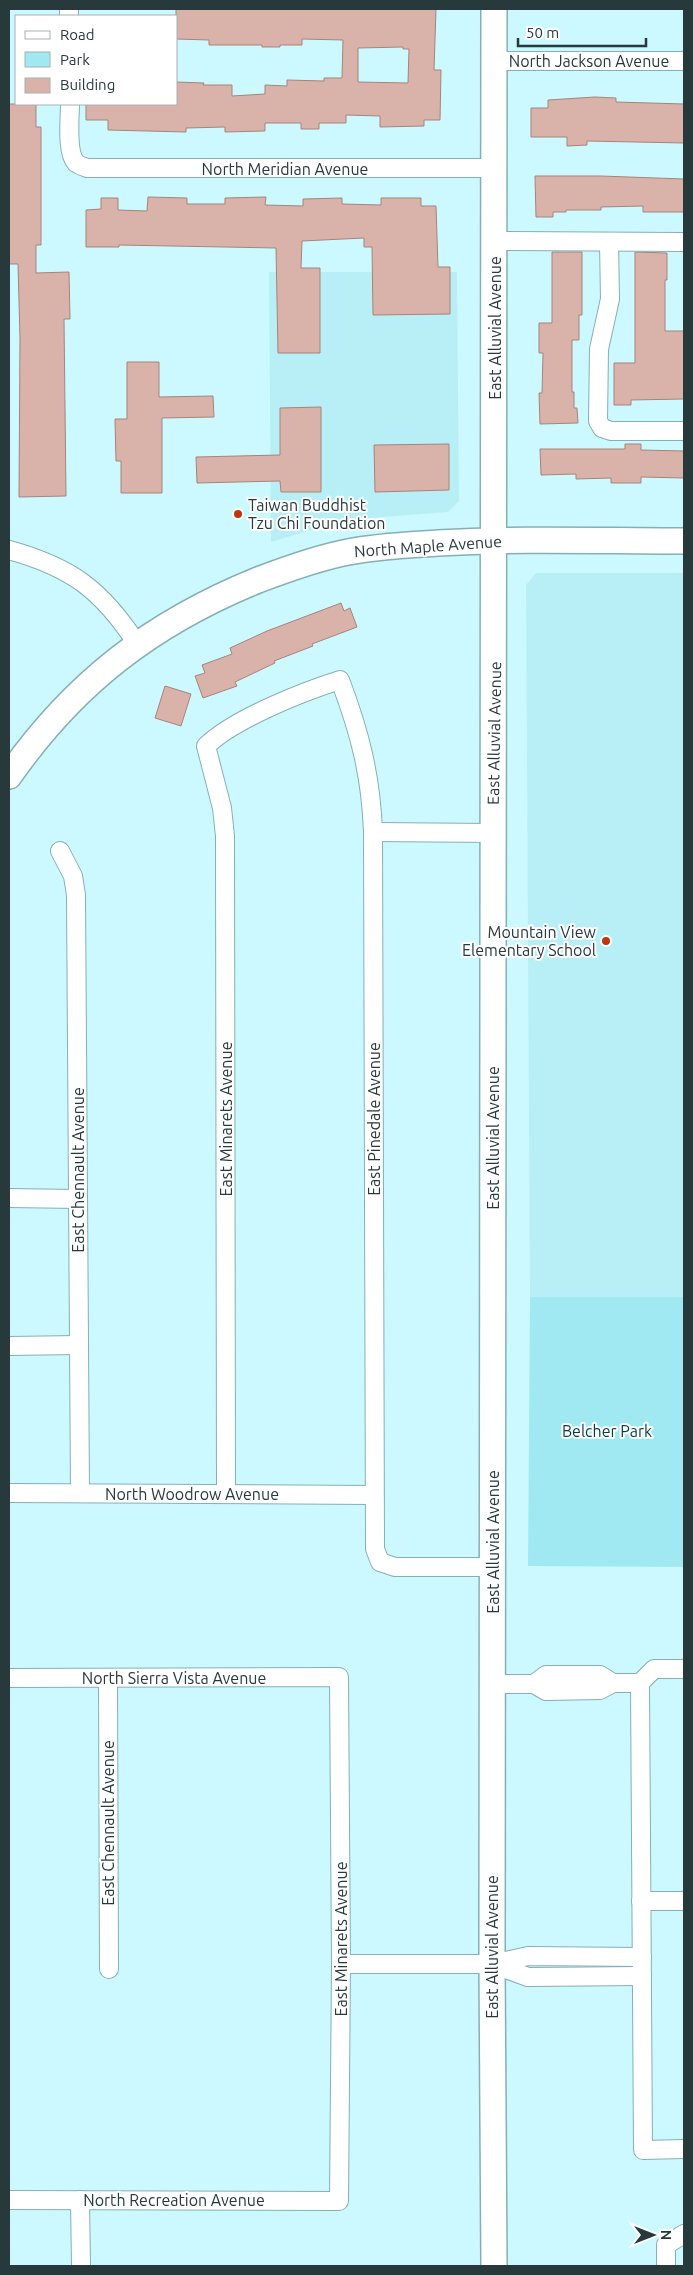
<svg xmlns="http://www.w3.org/2000/svg" width="693" height="2275" font-family="Ubuntu,sans-serif">
<style>
.built{fill:#b8eff6}
.green{fill:#a1e9f2}
.building{fill:#d9b3a9;stroke:#a7837a;fill-rule:evenodd}
.lines{fill:none;stroke-linecap:round;stroke-linejoin:round}
.street-casing{stroke:#85afb5;stroke-width:20}
.secondary-casing{stroke:#85afb5;stroke-width:28}
.street{stroke:#fff;stroke-width:18}
.secondary{stroke:#fff;stroke-width:25}
.poi-dot{fill:#bf360c;stroke:#fff;stroke-width:2}
.labels{text-anchor:middle;dominant-baseline:central;stroke-width:4;stroke-linejoin:round;paint-order:stroke}
.street-label{font-size:16px;fill:#27393b;stroke:#fff}
.poi-label{font-size:16px;fill:#27393b;stroke:#fff;text-anchor:start}
.park-label{font-size:16px;fill:#043d43;stroke:#fff}
</style>
<rect width="100%" height="100%" fill="#ccf9ff"/>
<g class="built">
<path d="M 269,272 L 457,272 L 459,501 L 448,512 L 370,518 L 321,527 L 271,542 Z"/>
<path d="M 536,573 L 684,573 L 684,1297 L 530,1297 L 526,585 Z"/>
</g>
<path class="green" d="M 530,1297 L 684,1297 L 684,1567 L 528,1566 Z"/>
<g class="building">
<path d="M 176,9 L 436,9 L 434,70 L 441,70 L 440,120 L 424,120 L 424,126 L 380,127 L 380,116 L 346,115 L 346,123 L 319,123 L 319,129 L 301,129 L 301,123 L 265,123 L 265,131 L 225,132 L 225,127 L 186,128 L 186,132 L 108,130 L 108,120 L 86,120 L 86,104 L 176,104 L 176,82 L 204,83 L 203,85 L 232,85 L 232,96 L 265,94 L 265,85 L 287,86 L 287,80 L 324,81 L 324,78 L 342,78 L 343,40 L 302,39 L 302,45 L 280,45 L 280,47 L 262,47 L 262,45 L 209,45 L 209,40 L 176,39 ZM 403,47 L 403,49 L 409,49 L 408,83 L 358,82 L 358,48 Z"/>
<path d="M 595,97 L 616,98 L 616,102 L 684,104 L 684,143 L 587,141 L 587,145 L 567,146 L 567,137 L 531,137 L 531,108 L 548,108 L 548,100 Z"/>
<path d="M 9,104 L 36,104 L 36,127 L 41,127 L 41,245 L 36,245 L 36,273 L 69,272 L 70,319 L 64,319 L 66,496 L 19,497 L 20,338 L 18,264 L 9,264 Z"/>
<path d="M 535,176 L 601,176 L 684,179 L 684,212 L 643,212 L 643,206 L 601,207 L 601,210 L 566,210 L 566,212 L 553,212 L 553,217 L 536,217 Z"/>
<path d="M 148,197 L 187,198 L 187,204 L 225,204 L 225,198 L 266,197 L 265,205 L 303,206 L 303,199 L 342,198 L 342,204 L 381,205 L 381,198 L 421,198 L 421,206 L 436,206 L 438,267 L 450,267 L 450,314 L 373,315 L 372,247 L 364,247 L 364,238 L 302,241 L 301,268 L 320,268 L 320,353 L 278,353 L 276,248 L 119,245 L 119,247 L 86,247 L 86,210 L 101,209 L 101,198 L 118,198 L 118,210 L 147,211 Z"/>
<path d="M 552,252 L 582,252 L 582,315 L 579,315 L 579,340 L 572,340 L 572,392 L 574,392 L 574,408 L 577,408 L 578,423 L 540,424 L 539,393 L 542,393 L 543,353 L 539,353 L 539,323 L 552,323 Z"/>
<path d="M 635,252 L 667,253 L 667,280 L 665,280 L 665,331 L 684,331 L 684,399 L 631,400 L 631,405 L 614,405 L 614,363 L 635,363 Z"/>
<path d="M 127,362 L 159,362 L 159,397 L 213,396 L 214,417 L 162,418 L 162,493 L 121,493 L 121,461 L 116,461 L 115,419 L 127,419 Z"/>
<path d="M 321,407 L 321,492 L 281,492 L 280,481 L 197,483 L 196,457 L 280,455 L 280,408 Z"/>
<path d="M 449,444 L 449,490 L 375,492 L 374,445 Z"/>
<path d="M 625,444 L 641,444 L 641,450 L 684,451 L 684,478 L 641,477 L 641,483 L 611,483 L 611,478 L 576,479 L 576,474 L 541,475 L 540,449 L 625,449 Z"/>
<path d="M 341,603 L 344,611 L 350,608 L 357,627 L 312,644 L 313,646 L 274,661 L 275,663 L 235,682 L 237,686 L 203,698 L 195,676 L 205,673 L 202,665 L 232,654 L 230,648 L 267,631 Z"/>
<path d="M 165,686 L 191,694 L 181,726 L 155,718 Z"/>
</g>
<g class="lines">
<defs>
<g id="street">
<path d="M 69,9 L 69,16"/>
<path d="M 494,61 L 684,61"/>
<path d="M 70,104 C 70,118 66,152 76,163 C 79,165 84,167 87,168 L 494,168"/>
<path d="M 495,241 L 684,242"/>
<path d="M 609,242 L 610,299 L 599,349 L 598,421 L 602,428 L 611,431 L 684,431"/>
<path d="M 9,550 C 71,567 102,590 137,644"/>
<path d="M 373,832 L 493,833"/>
<path d="M 60,851 L 73,876 L 76,895 L 80,1493"/>
<path d="M 9,1198 L 78,1199"/>
<path d="M 9,1346 L 79,1345"/>
<path d="M 9,1493 L 374,1495"/>
<path d="M 226,1494 L 225,836 L 222,808 L 206,746 C 234,719 302,692 340,680 C 360,733 371,776 373,832 L 375,1549 L 380,1562 L 395,1567 L 494,1567"/>
<path d="M 684,1669 L 654,1669 L 640,1683 L 643,2150 L 684,2149"/>
<path d="M 9,1678 L 339,1677 L 341,1964 L 339,2201 L 9,2200"/>
<path d="M 108,1678 L 109,1969"/>
<path d="M 492,1684 L 534,1684 L 546,1675 L 600,1675 L 613,1683"/>
<path d="M 534,1684 L 546,1691 L 600,1690 L 613,1683 L 640,1683"/>
<path d="M 641,1901 L 684,1901"/>
<path d="M 341,1964 L 492,1964 L 528,1956 L 642,1957"/>
<path d="M 492,1964 L 528,1977 L 642,1976"/>
<path d="M 80,2200 L 81,2266"/>
<path d="M 666,2266 L 666,2245 L 684,2234"/>
</g>
<g id="secondary">
<path d="M 9,776 C 74,683 152,623 258,580 C 287,569 317,558 348,552 C 378,546 408,545 438,543 C 520,538 602,541 684,541"/>
<path d="M 494,2266 L 492,1964 L 494,9"/>
</g>
</defs>
<use href="#street" class="street-casing"/>
<use href="#secondary" class="secondary-casing"/>
<use href="#street" class="street"/>
<use href="#secondary" class="secondary"/>
</g>
<g class="poi-dot">
<circle cx="238" cy="514" r="5"/>
<circle cx="606" cy="941" r="5"/>
</g>
<g class="labels">
<g class="street-label">
<text x="589" y="61">North Jackson Avenue</text>
<text x="285" y="169">North Meridian Avenue</text>
<text transform="translate(495 328) rotate(-90)">East Alluvial Avenue</text>
<text transform="translate(428 546) rotate(-4)">North Maple Avenue</text>
<text transform="translate(494 733) rotate(-89)">East Alluvial Avenue</text>
<text transform="translate(226 1119) rotate(-90)">East Minarets Avenue</text>
<text transform="translate(374 1119) rotate(-90)">East Pinedale Avenue</text>
<text transform="translate(493 1138) rotate(-90)">East Alluvial Avenue</text>
<text transform="translate(78 1170) rotate(-90)">East Chennault Avenue</text>
<text x="192" y="1494">North Woodrow Avenue</text>
<text transform="translate(493 1542) rotate(-90)">East Alluvial Avenue</text>
<text x="174" y="1678">North Sierra Vista Avenue</text>
<text transform="translate(108 1823) rotate(-90)">East Chennault Avenue</text>
<text transform="translate(341 1939) rotate(-90)">East Minarets Avenue</text>
<text transform="translate(492 1947) rotate(-90)">East Alluvial Avenue</text>
<text x="174" y="2200">North Recreation Avenue</text>
</g>
<g class="poi-label">
<text x="248" y="505">Taiwan Buddhist<tspan x="248" dy="18">Tzu Chi Foundation</tspan></text>
<text x="596" y="932" text-anchor="end">Mountain View<tspan x="596" dy="18">Elementary School</tspan></text>
</g>
<g class="park-label">
<text x="607" y="1431">Belcher Park</text>
</g>
</g>
<rect width="693" height="2275" fill="none" stroke="#27393b" stroke-width="20"/>
<rect x="15" y="15" width="162" height="90" fill="#ffffff" stroke="#a9b0b1"/>
<rect x="25" y="31" width="25" height="8" fill="#ffffff" stroke="#a9b0b1"/>
<text x="60" y="40" font-size="15" fill="#27393b">Road</text>
<rect x="25" y="52" width="25" height="15" fill="#a1e9f2" stroke="#a9b0b1"/>
<text x="60" y="65" font-size="15" fill="#27393b">Park</text>
<rect x="25" y="78" width="25" height="15" fill="#d9b3a9" stroke="#a9b0b1"/>
<text x="60" y="90" font-size="15" fill="#27393b">Building</text>
<g transform="translate(653 2235) rotate(90)" stroke="#ffffff" stroke-width="4" paint-order="stroke">
<path d="M0-4L9 19L0 12L-9 19Z" fill="#27393b"/>
<text y="-8" font-size="14" font-weight="bold" text-anchor="middle" fill="#27393b">N</text>
</g>
<path d="M518 38v8h128v-8" fill="none" stroke="#27393b" stroke-width="2.5"/>
<text x="526" y="38" font-size="15" fill="#27393b" stroke="#ffffff" stroke-width="4" paint-order="stroke">50 m</text>
</svg>
